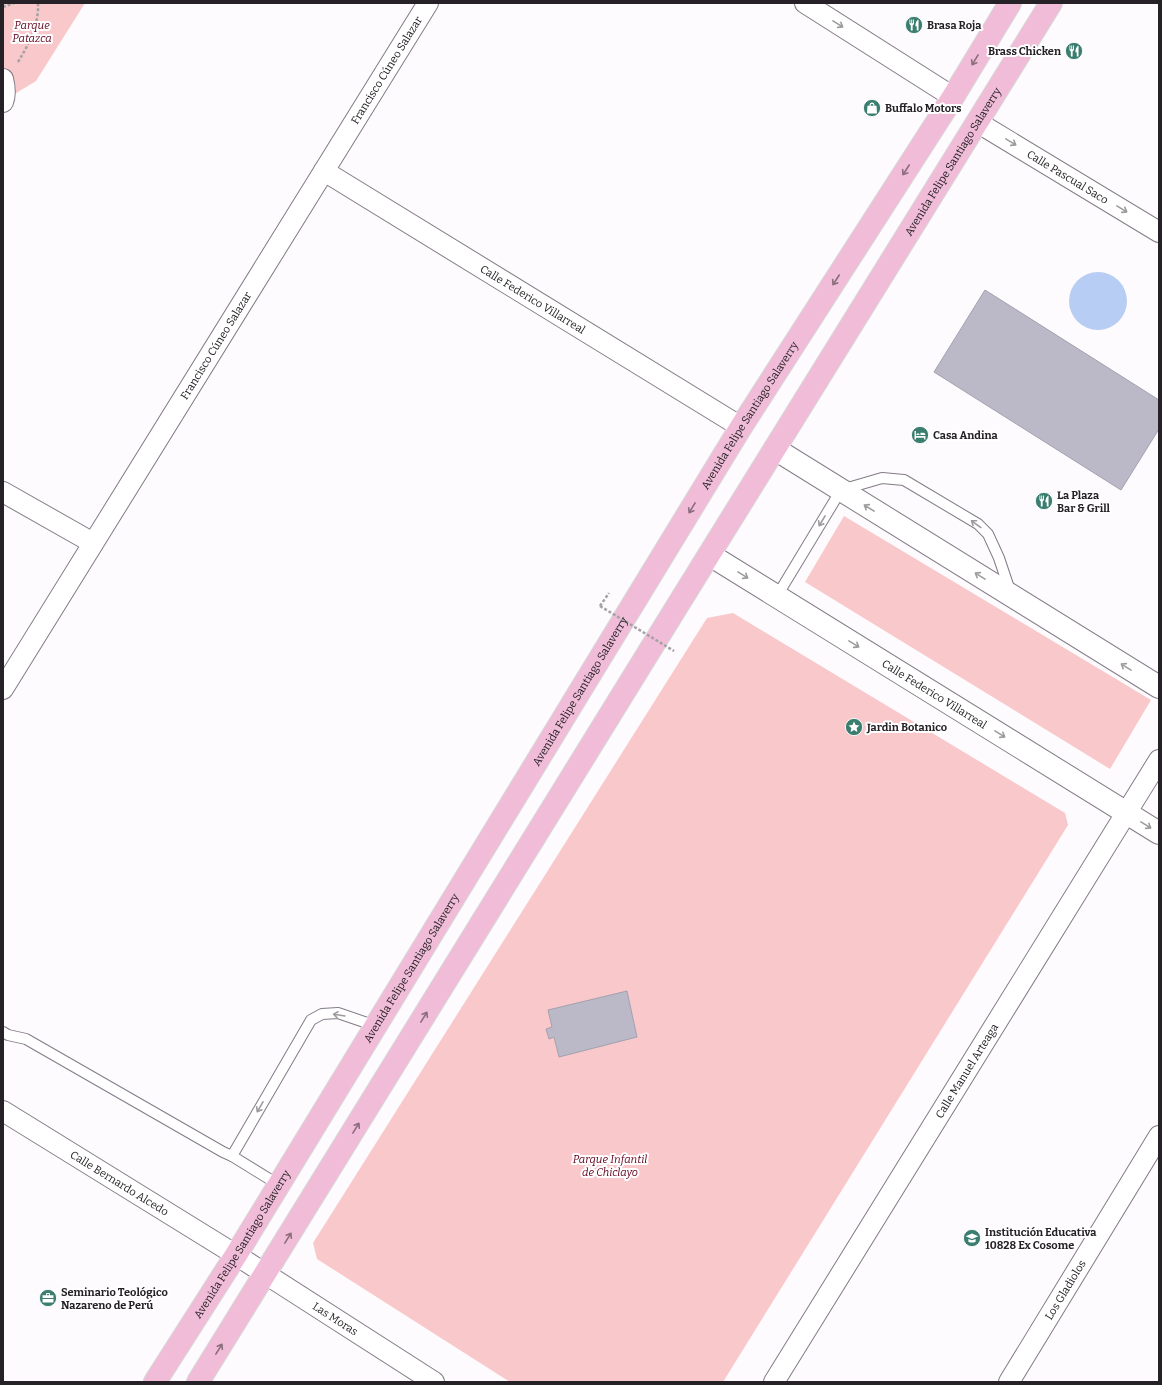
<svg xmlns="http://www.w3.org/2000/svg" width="1162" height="1385" font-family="Bitter,serif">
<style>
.green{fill:#f9c8ca}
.water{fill:#b8cdf3}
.building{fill:#bbb9c8;stroke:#a2a1af}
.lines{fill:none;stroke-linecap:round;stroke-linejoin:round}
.service-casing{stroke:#847b87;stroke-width:12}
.minor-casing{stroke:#847b87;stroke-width:22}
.tertiary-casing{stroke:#847b87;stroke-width:24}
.primary-casing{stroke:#d8d7d8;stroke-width:24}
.path{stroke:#a5a2a5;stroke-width:2.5;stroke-dasharray:3 2;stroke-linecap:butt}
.service{stroke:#fff;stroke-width:10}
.minor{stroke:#fff;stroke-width:20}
.tertiary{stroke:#fff;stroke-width:22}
.primary{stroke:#f1bcd7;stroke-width:22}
.path-bridge{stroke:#a5a2a5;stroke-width:2.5;stroke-dasharray:3 2;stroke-linecap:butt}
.oneway{stroke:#9d9b9d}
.oneway2{stroke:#8b6e7e}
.labels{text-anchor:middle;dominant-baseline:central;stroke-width:4;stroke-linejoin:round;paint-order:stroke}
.park-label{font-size:11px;font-style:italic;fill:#61001a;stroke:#fff}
.poi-label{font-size:11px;font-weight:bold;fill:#252126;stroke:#fff;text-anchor:start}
.street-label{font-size:11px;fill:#252126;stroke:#fff}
</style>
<rect width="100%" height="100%" fill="#fdfbfd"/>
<g class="green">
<path d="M 5,3 L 85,3 L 36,81 L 3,101 L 3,4 Z"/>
<path d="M 844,516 L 1151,700 L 1110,769 L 805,582 Z"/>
<path d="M 733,613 L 1065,813 L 1068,825 L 723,1382 L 510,1382 L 317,1259 L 313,1243 L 707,618 Z"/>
</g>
<circle class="water" cx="1098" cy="301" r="29"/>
<g class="building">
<path d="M 985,290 L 1159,400 L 1159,429 L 1121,490 L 934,372 Z"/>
<path d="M 627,991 L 637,1037 L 559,1057 L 554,1037 L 549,1039 L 546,1029 L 552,1027 L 548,1010 Z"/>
</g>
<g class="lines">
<defs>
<g id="service">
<path d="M 777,596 L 841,490 L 882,478 L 904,480 L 978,524 L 988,534 L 999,558 L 1010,591"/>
<path d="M 3,1032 L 8,1035 L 26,1039 L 223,1152 L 232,1156"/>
<path d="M 279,1185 L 232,1156 L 311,1020 L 322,1014 L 338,1013 L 376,1026"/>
</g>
<g id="minor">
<path d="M 805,3 L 953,97"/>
<path d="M 3,79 C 5,87 6,95 3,102"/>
<path id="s1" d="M 977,122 L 1159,232"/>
<path id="s2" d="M 324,171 L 741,427"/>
<path d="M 3,492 L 93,543"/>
<path id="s3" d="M 3,689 L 428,3"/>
<path id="s4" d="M 3,1111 L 236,1255 L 434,1382"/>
<path id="s5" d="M 774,1382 L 1159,760"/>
<path id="s6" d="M 1009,1382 L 1159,1136"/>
</g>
<g id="tertiary">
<path d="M 775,449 L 1159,687"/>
<path id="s7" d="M 710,555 L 1159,833"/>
</g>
<g id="primary">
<path id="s8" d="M 155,1382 L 236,1255 L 741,427 L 953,97 L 1010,3"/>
<path id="s9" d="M 198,1382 L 676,608 L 1051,3"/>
</g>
</defs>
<use href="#service" class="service-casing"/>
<use href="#minor" class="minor-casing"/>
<use href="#tertiary" class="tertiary-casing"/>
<use href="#primary" class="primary-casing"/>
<g class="path">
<path d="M 3,7 L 14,3"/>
<path d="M 18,62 C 29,44 39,25 38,3"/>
<path d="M 600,606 L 609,593"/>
</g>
<use href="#service" class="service"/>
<use href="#minor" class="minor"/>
<use href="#tertiary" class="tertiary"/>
<use href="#primary" class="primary"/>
<path class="path-bridge" d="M 600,606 L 674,651"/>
</g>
<defs><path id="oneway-shaft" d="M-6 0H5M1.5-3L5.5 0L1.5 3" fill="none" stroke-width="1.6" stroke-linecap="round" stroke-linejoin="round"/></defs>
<g class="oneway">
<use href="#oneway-shaft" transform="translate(838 24) rotate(32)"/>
<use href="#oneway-shaft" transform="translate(1011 142) rotate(31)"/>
<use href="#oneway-shaft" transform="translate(1122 209) rotate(31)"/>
<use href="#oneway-shaft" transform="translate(869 508) rotate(-148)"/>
<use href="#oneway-shaft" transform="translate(822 521) rotate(121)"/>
<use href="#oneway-shaft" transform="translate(976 524) rotate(-144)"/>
<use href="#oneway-shaft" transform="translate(743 575) rotate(32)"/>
<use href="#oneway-shaft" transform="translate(980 576) rotate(-148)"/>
<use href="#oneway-shaft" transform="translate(854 644) rotate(32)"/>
<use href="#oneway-shaft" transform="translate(1126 667) rotate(-148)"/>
<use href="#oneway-shaft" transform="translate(1000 734) rotate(32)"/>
<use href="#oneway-shaft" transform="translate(1146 825) rotate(32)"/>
<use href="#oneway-shaft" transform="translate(339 1015) rotate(-171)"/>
<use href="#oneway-shaft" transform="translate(260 1107) rotate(120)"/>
</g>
<g class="oneway2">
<use href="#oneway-shaft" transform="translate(975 60) rotate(121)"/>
<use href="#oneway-shaft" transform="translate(906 170) rotate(123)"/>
<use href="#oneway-shaft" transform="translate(836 280) rotate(123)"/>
<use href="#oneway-shaft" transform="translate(692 508) rotate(121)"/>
<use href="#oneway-shaft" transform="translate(424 1017) rotate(-58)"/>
<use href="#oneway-shaft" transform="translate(356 1128) rotate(-58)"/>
<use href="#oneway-shaft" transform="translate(288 1238) rotate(-58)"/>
<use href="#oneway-shaft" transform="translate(219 1349) rotate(-58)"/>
</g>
<defs>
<symbol id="restaurant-disc" viewBox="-11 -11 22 22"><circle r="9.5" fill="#3b7e70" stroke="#fff"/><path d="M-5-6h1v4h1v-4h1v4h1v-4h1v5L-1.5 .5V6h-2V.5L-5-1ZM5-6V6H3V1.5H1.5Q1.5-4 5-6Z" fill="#fff"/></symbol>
<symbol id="shop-disc" viewBox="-11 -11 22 22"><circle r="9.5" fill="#3b7e70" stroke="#fff"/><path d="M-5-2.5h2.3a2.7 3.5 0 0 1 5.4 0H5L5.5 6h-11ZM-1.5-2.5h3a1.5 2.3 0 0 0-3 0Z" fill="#fff"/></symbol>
<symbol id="hotel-disc" viewBox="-11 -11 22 22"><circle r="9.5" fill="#3b7e70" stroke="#fff"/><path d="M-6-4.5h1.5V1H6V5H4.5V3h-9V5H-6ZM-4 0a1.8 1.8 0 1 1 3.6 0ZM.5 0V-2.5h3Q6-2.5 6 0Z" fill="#fff"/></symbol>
<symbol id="sight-disc" viewBox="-11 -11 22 22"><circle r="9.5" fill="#3b7e70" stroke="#fff"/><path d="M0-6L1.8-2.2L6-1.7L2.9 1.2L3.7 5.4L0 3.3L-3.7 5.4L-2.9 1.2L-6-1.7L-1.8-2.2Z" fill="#fff"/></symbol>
<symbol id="school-disc" viewBox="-11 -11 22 22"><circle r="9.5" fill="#3b7e70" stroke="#fff"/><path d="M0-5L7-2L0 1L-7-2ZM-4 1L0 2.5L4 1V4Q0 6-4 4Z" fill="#fff"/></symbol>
<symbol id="office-disc" viewBox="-11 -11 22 22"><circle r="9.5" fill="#3b7e70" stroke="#fff"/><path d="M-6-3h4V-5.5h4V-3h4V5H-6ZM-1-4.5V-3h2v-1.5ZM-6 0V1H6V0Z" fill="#fff"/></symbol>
</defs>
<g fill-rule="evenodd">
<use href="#restaurant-disc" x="904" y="15" width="20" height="20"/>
<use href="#restaurant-disc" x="1064" y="41" width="20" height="20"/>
<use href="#shop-disc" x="862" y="98" width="20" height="20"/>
<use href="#hotel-disc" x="910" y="425" width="20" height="20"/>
<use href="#restaurant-disc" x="1034" y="491" width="20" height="20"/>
<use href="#sight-disc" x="844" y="717" width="20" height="20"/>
<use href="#school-disc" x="962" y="1228" width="20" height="20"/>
<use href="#office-disc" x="38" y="1288" width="20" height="20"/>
</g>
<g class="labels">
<g class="park-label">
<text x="32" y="25">Parque<tspan x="32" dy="13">Patazca</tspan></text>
<text x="610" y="1159">Parque Infantil<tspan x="610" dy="13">de Chiclayo</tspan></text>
</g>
<g class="poi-label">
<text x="927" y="25">Brasa Roja</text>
<text x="1061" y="51" text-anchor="end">Brass Chicken</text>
<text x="885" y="108">Buffalo Motors</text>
<text x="933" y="435">Casa Andina</text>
<text x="1057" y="495">La Plaza<tspan x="1057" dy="13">Bar &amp; Grill</tspan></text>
<text x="867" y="727">Jardin Botanico</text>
<text x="985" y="1232">Institución Educativa<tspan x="985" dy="13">10828 Ex Cosome</tspan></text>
<text x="61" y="1292">Seminario Teológico<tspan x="61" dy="13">Nazareno de Perú</tspan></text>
</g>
<g class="street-label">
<text stroke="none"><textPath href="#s3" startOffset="728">Francisco Cúneo Salazar</textPath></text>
<text stroke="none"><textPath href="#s9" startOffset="1435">Avenida Felipe Santiago Salaverry</textPath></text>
<text stroke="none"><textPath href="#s1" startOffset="106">Calle Pascual Saco</textPath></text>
<text stroke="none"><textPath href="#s2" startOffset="245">Calle Federico Villarreal</textPath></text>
<text stroke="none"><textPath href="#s3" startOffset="404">Francisco Cúneo Salazar</textPath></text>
<text stroke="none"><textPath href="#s8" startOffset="1135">Avenida Felipe Santiago Salaverry</textPath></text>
<text stroke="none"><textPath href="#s8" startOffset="811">Avenida Felipe Santiago Salaverry</textPath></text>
<text stroke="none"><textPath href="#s7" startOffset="264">Calle Federico Villarreal</textPath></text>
<text stroke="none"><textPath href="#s8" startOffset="487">Avenida Felipe Santiago Salaverry</textPath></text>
<text stroke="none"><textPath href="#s5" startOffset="366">Calle Manuel Arteaga</textPath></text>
<text stroke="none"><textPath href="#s4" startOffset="137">Calle Bernardo Alcedo</textPath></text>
<text stroke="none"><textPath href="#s8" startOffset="163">Avenida Felipe Santiago Salaverry</textPath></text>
<text stroke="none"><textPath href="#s6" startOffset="108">Los Gladiolos</textPath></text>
<text stroke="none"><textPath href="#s4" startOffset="392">Las Moras</textPath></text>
</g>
</g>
<rect width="1162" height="1385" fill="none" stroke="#252126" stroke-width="8"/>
</svg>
